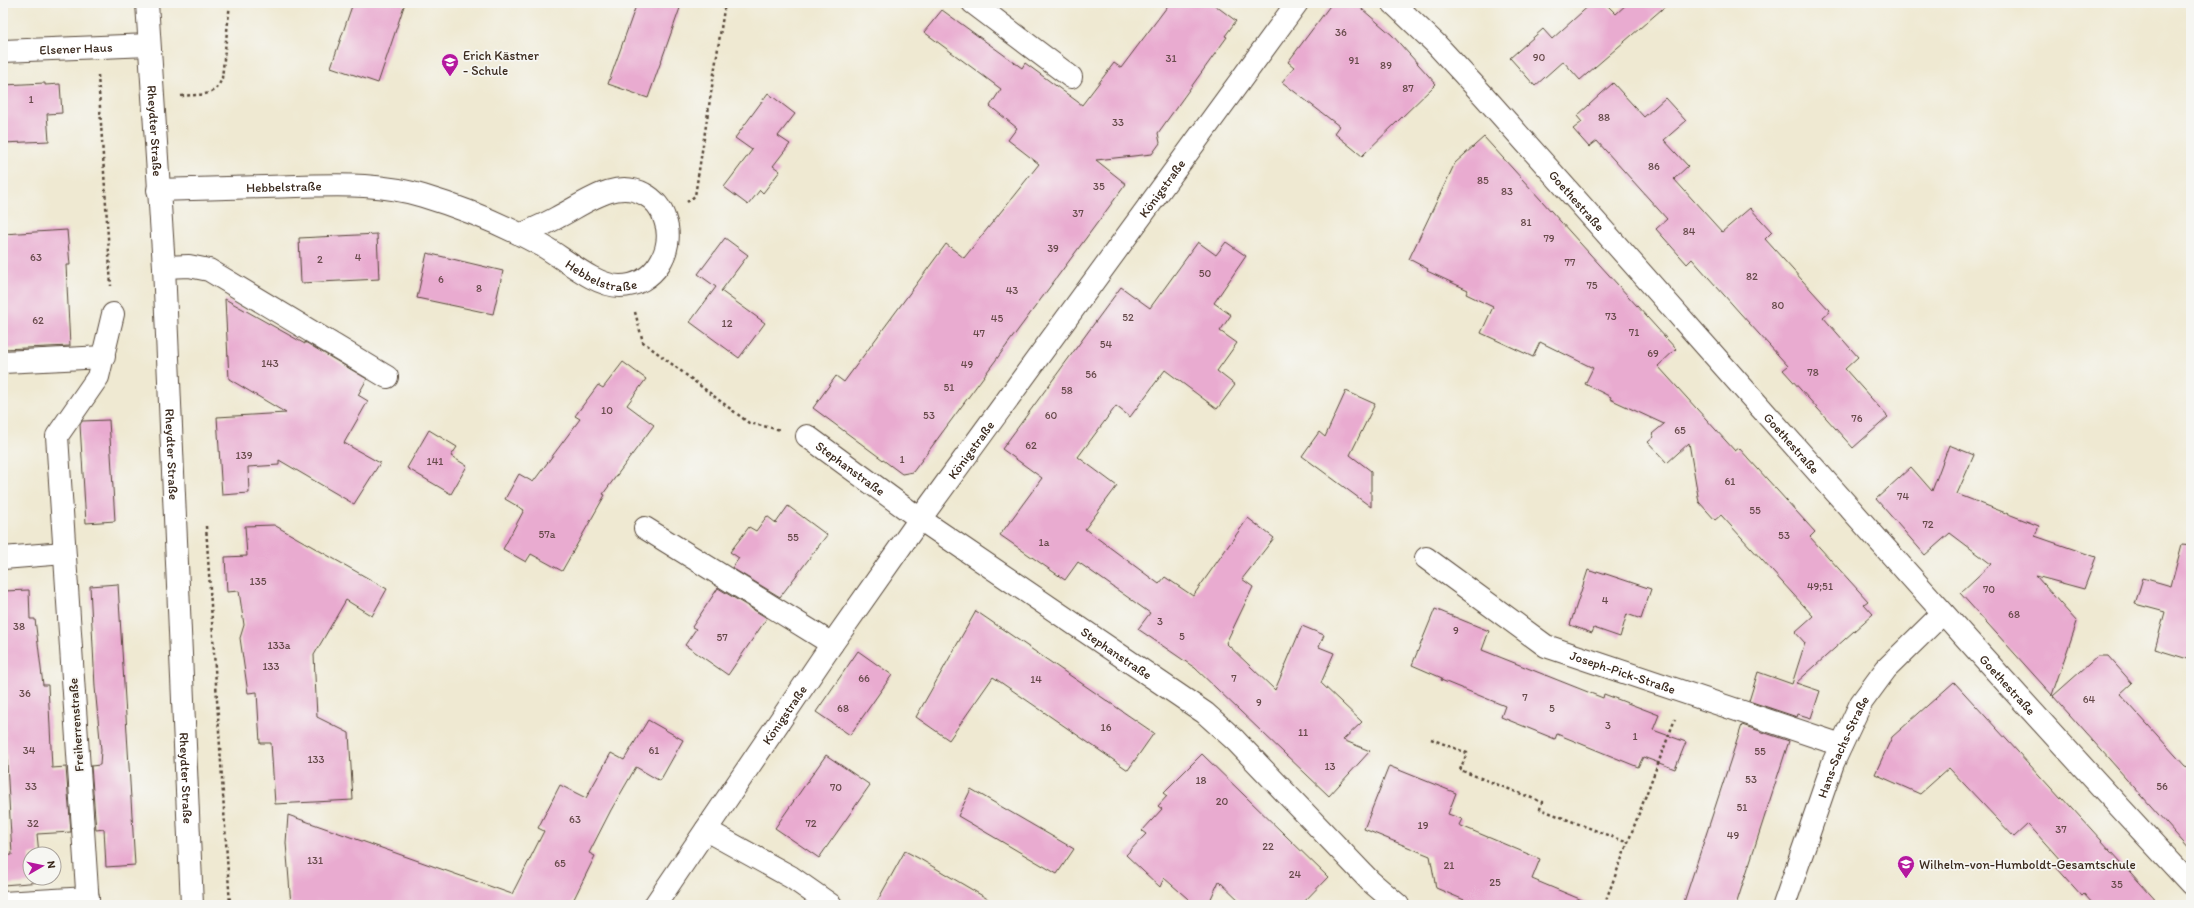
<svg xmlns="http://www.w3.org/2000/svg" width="2194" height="908" font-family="Itim,sans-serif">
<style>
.building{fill:#e9abd0}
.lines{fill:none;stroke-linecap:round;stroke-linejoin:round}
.minor-casing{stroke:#564739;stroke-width:24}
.major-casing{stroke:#564739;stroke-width:24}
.path{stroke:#564739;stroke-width:2.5;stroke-dasharray:3 3;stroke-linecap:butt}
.minor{stroke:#fff;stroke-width:22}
.major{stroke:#fff;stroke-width:22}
.labels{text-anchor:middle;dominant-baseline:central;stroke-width:3.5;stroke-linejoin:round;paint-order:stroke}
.number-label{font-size:11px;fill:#664a4a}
.street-label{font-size:13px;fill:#3b2a1e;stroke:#f6f6f2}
.poi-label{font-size:13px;fill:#3b2a1e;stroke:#f6f6f2;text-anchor:start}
</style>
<rect width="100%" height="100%" fill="#f6f6f2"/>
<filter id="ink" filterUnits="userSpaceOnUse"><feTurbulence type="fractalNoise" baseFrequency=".025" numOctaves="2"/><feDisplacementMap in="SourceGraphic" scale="8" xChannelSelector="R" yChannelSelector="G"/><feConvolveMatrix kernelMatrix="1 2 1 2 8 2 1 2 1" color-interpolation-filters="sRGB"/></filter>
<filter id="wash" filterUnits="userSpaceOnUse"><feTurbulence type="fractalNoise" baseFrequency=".012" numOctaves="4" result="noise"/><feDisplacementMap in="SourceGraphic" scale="16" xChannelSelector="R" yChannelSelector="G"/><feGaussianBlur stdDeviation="0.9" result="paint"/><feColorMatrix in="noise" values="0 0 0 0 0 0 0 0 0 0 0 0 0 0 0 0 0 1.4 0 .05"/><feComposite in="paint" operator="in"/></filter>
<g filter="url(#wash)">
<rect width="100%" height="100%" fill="#efe9d2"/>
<g id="blocks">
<g class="building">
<path d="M 353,3 L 405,3 L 378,83 L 331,67 Z"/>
<path d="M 637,3 L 665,3 L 680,8 L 648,98 L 608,84 Z"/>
<path d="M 1170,3 L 1212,3 L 1236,21 L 1225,36 L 1227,37 L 1158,133 L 1160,143 L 1152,154 L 1096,160 L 1126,184 L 913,472 L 902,474 L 813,408 L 836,376 L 844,382 L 946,244 L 964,258 L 1039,164 L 1008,140 L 1017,128 L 990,106 L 1001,89 L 924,32 L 942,10 L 1022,68 L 1025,63 L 1082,105 L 1114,63 L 1121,68 Z"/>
<path d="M 1332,3 L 1355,3 L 1392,35 L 1436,84 L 1362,156 L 1334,133 L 1339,126 L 1282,82 L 1294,67 L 1288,62 Z"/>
<path d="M 1592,3 L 1605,3 L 1616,14 L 1628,3 L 1669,3 L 1580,80 L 1563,61 L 1535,86 L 1510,58 L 1543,29 L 1552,39 Z"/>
<path d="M 45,83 L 45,85 L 60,84 L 62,113 L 47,114 L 49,141 L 3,143 L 3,85 Z"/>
<path d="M 1613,83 L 1644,117 L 1665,98 L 1686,121 L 1664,140 L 1688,166 L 1674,179 L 1722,232 L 1750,208 L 1772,232 L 1765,239 L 1830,311 L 1823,317 L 1858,357 L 1845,369 L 1888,417 L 1853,448 L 1783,370 L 1788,366 L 1740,313 L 1692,259 L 1687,264 L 1656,229 L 1667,219 L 1597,141 L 1589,147 L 1573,129 L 1582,122 L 1577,116 Z"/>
<path d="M 768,93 L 795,114 L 778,136 L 790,144 L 773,166 L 780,171 L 763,193 L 760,190 L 748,205 L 724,187 L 752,150 L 735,138 Z"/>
<path d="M 1484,137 L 1676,349 L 1658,366 L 1735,451 L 1739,448 L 1815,532 L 1810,537 L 1868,601 L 1864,604 L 1873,614 L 1796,683 L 1820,691 L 1811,718 L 1798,714 L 1797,717 L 1749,701 L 1758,672 L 1792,684 L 1805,643 L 1795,632 L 1813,616 L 1721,515 L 1715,520 L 1699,502 L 1689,443 L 1667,463 L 1648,442 L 1654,437 L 1652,434 L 1664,424 L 1610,399 L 1611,397 L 1585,384 L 1593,368 L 1540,342 L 1533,357 L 1481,333 L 1493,307 L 1466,294 L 1468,290 L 1427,271 L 1428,269 L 1409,259 L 1455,163 Z"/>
<path d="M 67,230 L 70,265 L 66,265 L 70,346 L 3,349 L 3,234 Z"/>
<path d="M 377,234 L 379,279 L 301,283 L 299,238 Z"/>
<path d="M 725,238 L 748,255 L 721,291 L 765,323 L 739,358 L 690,322 L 716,287 L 698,274 Z"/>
<path d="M 1198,242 L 1216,255 L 1226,242 L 1246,256 L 1214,303 L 1231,315 L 1220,331 L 1237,343 L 1217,371 L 1235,385 L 1217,409 L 1165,370 L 1130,417 L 1116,406 L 1078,457 L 1117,486 L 1085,529 L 1159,584 L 1165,577 L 1193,596 L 1248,518 L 1274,538 L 1242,579 L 1253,587 L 1226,643 L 1275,690 L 1302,626 L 1324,635 L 1319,647 L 1334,653 L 1321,683 L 1362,722 L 1343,740 L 1370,751 L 1329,796 L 1195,668 L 1138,629 L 1150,613 L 1078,562 L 1065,580 L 1000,535 L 1042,478 L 1002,449 L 1121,287 L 1150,308 Z"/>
<path d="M 427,253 L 503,271 L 493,314 L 417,298 Z"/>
<path d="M 225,299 L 305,344 L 305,342 L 367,379 L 358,395 L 368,401 L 344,443 L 380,463 L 354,504 L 279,460 L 279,465 L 248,467 L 249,493 L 222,495 L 217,417 L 286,413 L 229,379 Z"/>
<path d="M 623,362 L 646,379 L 627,405 L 654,425 L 603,494 L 605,495 L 562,571 L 531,554 L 526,562 L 503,549 L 524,510 L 505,499 L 519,474 L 533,482 L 580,419 L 575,416 L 598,385 L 603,388 Z"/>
<path d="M 1346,391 L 1375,404 L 1350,455 L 1371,471 L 1371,507 L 1302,456 L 1319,432 L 1325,437 Z"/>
<path d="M 109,420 L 115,521 L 86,523 L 80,425 L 82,421 Z"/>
<path d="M 429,430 L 457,447 L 451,456 L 467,466 L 451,494 L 407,468 Z"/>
<path d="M 1949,445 L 1974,455 L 1957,494 L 2039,526 L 2035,536 L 2096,557 L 2084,589 L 2036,576 L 2077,622 L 2052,695 L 1960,593 L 1991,564 L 1950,533 L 1925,555 L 1876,499 L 1911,467 L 1932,491 Z"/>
<path d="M 788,506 L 827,535 L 780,597 L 732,568 L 739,558 L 730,552 L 749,527 L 756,531 L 767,516 L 776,523 Z"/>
<path d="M 274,525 L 387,589 L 372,616 L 346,600 L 314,655 L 317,717 L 349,733 L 353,800 L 275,804 L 271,743 L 260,743 L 257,692 L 248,693 L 240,638 L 244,625 L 239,591 L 227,592 L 225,557 L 247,556 L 245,526 Z"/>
<path d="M 2182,544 L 2191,545 L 2191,660 L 2155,649 L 2165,612 L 2135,604 L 2143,578 L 2171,586 Z"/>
<path d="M 1588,570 L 1596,573 L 1597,571 L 1651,589 L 1641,619 L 1627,614 L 1620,637 L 1594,628 L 1592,633 L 1570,625 Z"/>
<path d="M 118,584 L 135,865 L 106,867 L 104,829 L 96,830 L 91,766 L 100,765 L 101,750 L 95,687 L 90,586 Z"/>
<path d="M 718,588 L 767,618 L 728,675 L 685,645 L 696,629 L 692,627 Z"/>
<path d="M 29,590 L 30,619 L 35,619 L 43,685 L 48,685 L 52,768 L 66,767 L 71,832 L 37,834 L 39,854 L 30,854 L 30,878 L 40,878 L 41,882 L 3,885 L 3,856 L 12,855 L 5,726 L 3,726 L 3,591 Z"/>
<path d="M 1435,609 L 1489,631 L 1482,650 L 1603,698 L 1604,694 L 1659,715 L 1653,730 L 1686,742 L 1675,769 L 1643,757 L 1638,767 L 1557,734 L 1555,739 L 1501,717 L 1505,706 L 1441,680 L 1442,678 L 1412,665 Z"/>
<path d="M 976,611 L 1154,733 L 1128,770 L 993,677 L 949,740 L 916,717 Z"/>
<path d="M 858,651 L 892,675 L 850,735 L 816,712 Z"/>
<path d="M 2098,656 L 2108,656 L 2132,683 L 2120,694 L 2185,766 L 2191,768 L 2191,851 L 2053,696 Z"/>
<path d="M 1954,682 L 2061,799 L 2062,797 L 2160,905 L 2094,905 L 2084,894 L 2082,896 L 2056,867 L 2062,862 L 2028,824 L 2014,837 L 1949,768 L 1920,794 L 1875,774 L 1892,737 Z"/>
<path d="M 648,720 L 683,740 L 660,781 L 636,767 L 611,810 L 589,853 L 595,856 L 571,905 L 291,905 L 286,843 L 288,815 L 512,894 L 544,831 L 538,828 L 560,785 L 586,798 L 611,753 L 624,760 Z"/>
<path d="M 1742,725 L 1789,741 L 1736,905 L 1683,905 Z"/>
<path d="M 1202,754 L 1328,877 L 1301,905 L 1244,905 L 1219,881 L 1208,905 L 1195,905 L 1164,878 L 1160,887 L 1126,855 L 1146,834 L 1142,831 L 1162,809 L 1158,806 L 1167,796 L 1163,793 Z"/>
<path d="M 826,755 L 870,785 L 819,858 L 775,828 Z"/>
<path d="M 1389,766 L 1456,793 L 1448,814 L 1462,819 L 1459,825 L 1540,859 L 1532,879 L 1594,905 L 1476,905 L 1436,888 L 1430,856 L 1364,829 Z"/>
<path d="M 971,789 L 1074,849 L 1057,874 L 958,816 Z"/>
<path d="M 905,851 L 920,859 L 998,905 L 875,905 Z"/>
</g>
</g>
</g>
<g filter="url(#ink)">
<use href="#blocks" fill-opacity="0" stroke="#564739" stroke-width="1"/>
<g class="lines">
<defs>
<g id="minor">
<path d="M 973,3 L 1071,77"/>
<path id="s1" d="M 1393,3 L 1435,43 L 1484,96 C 1719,359 1950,626 2191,884"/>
<path id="s2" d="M 3,51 L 149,45"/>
<path id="s3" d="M 158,190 C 204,189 250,187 297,186 C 339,185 382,183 423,196 C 463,208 504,225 541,245 C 563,257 594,286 620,286 C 653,286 676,250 665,220 C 662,209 654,199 644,194 C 615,178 584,204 558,217 C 546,224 533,229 521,235"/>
<path d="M 164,267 L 189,266 L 209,270 L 387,377"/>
<path d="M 3,362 L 104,357"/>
<path id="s4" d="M 807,436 L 920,519 L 1205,713 L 1235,740 L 1370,881 L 1398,905"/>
<path d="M 645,528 L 832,644"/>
<path d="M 3,558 L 64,553"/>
<path id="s5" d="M 1426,558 L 1546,646 L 1841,745"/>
<path d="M 706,830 L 791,877 L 831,905"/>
<path d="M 3,903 L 88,898"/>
<path d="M 88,905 L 57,436 L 98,377 L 113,314"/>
<path id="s6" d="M 655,905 L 832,644 L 920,519 L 1297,3"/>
<path id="s7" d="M 1784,905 L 1833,763 L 1861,703 L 1886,669 L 1943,613"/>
</g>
<g id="major">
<path id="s8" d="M 147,3 L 164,267 L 192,905"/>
</g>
</defs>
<use href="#minor" class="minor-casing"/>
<use href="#major" class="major-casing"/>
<g class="path">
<path d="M 98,75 L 111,286"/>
<path d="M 181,96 C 199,94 215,98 222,78 L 230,3"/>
<path d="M 687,202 L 695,196 L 725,3"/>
<path d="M 635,312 L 643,342 L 749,423 L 781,430"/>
<path d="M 206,526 L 230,905"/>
<path d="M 1431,739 L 1467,753 L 1460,770 L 1542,802 L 1540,809 L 1628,843"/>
<path d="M 1604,905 L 1675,719"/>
</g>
<use href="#minor" class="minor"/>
<use href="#major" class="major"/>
</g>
</g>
<defs>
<symbol id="school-pin" viewBox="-11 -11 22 30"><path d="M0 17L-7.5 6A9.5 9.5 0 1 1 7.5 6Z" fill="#b5179e" stroke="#f6f6f2"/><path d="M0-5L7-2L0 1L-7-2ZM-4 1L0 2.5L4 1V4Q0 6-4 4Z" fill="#fff"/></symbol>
</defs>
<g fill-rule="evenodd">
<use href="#school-pin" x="440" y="52" width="20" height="27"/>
<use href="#school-pin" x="1896" y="854" width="20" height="27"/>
</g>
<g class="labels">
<g class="number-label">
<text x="1341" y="32">36</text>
<text x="1539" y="57">90</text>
<text x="1171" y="58">31</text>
<text x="1354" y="60">91</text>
<text x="1386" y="65">89</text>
<text x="1408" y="88">87</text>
<text x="31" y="99">1</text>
<text x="1604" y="117">88</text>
<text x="1118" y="122">33</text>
<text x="1654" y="166">86</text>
<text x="1483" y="180">85</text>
<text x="1099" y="186">35</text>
<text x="1507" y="191">83</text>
<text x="1078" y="213">37</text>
<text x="1526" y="222">81</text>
<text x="1689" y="231">84</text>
<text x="1549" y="238">79</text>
<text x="1053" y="248">39</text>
<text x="36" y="257">63</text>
<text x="358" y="257">4</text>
<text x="320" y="259">2</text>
<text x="1570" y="262">77</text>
<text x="1205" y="273">50</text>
<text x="1752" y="276">82</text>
<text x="441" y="279">6</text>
<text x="1592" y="285">75</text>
<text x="479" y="288">8</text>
<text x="1012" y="290">43</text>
<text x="1778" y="305">80</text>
<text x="1611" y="316">73</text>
<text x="1128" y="317">52</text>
<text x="997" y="318">45</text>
<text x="38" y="320">62</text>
<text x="727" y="323">12</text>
<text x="1634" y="332">71</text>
<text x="979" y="333">47</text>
<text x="1106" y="344">54</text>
<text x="1653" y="353">69</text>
<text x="270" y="363">143</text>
<text x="967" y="364">49</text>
<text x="1813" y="372">78</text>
<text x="1091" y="374">56</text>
<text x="949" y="387">51</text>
<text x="1067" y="390">58</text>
<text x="607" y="410">10</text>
<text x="929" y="415">53</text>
<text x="1051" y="415">60</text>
<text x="1857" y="418">76</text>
<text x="1680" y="430">65</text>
<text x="1031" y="445">62</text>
<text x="244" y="455">139</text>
<text x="902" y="459">1</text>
<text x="435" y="461">141</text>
<text x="1730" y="481">61</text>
<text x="1903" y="496">74</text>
<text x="1755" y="510">55</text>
<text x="1928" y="524">72</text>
<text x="547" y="534">57a</text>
<text x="1784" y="535">53</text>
<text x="793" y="537">55</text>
<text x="1044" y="542">1a</text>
<text x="258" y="581">135</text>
<text x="1820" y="586">49;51</text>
<text x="1989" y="589">70</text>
<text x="1605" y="600">4</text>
<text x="2014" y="614">68</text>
<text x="1160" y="621">3</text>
<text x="19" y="626">38</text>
<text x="1456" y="630">9</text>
<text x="1182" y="636">5</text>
<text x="722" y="637">57</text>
<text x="279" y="645">133a</text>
<text x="271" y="666">133</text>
<text x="864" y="678">66</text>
<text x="1234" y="678">7</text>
<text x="1036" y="679">14</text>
<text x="25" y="693">36</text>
<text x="1525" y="697">7</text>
<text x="2089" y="699">64</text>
<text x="1259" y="702">9</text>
<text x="843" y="708">68</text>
<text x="1552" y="708">5</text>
<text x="1608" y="725">3</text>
<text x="1106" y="727">16</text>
<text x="1303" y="732">11</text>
<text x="1635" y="736">1</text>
<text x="29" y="750">34</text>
<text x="654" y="750">61</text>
<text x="1760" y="751">55</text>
<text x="316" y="759">133</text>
<text x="1330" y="766">13</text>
<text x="1751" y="779">53</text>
<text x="1201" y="780">18</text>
<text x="31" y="786">33</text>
<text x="2162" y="786">56</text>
<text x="836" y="787">70</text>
<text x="1222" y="801">20</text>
<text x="1742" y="807">51</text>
<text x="575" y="819">63</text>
<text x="33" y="823">32</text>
<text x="811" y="823">72</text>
<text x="1423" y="825">19</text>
<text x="2061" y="829">37</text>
<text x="1733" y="835">49</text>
<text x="1268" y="846">22</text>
<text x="315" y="860">131</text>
<text x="560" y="863">65</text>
<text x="1449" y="865">21</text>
<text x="1295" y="874">24</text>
<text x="1495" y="882">25</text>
<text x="2117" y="884">35</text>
</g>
<g class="street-label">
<text stroke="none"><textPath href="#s2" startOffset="73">Elsener Haus</textPath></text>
<text stroke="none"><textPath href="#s8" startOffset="128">Rheydter Straße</textPath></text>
<text stroke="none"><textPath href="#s3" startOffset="126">Hebbelstraße</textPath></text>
<text stroke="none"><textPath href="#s6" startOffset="878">Königstraße</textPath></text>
<text stroke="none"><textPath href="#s1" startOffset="270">Goethestraße</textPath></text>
<text stroke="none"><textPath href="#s3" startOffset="463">Hebbelstraße</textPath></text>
<text stroke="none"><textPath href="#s1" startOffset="594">Goethestraße</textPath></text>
<text stroke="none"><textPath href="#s6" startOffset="554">Königstraße</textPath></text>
<text stroke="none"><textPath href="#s8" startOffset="452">Rheydter Straße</textPath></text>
<text stroke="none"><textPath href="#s4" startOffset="54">Stephanstraße</textPath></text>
<text stroke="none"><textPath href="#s4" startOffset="378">Stephanstraße</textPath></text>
<text stroke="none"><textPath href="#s5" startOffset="230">Joseph-Pick-Straße</textPath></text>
<text stroke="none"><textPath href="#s1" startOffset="918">Goethestraße</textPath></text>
<text stroke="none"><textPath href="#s6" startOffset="230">Königstraße</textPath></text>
<text transform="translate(76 725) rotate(-94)">Freiherrenstraße</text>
<text stroke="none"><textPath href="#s7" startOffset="169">Hans-Sachs-Straße</textPath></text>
<text stroke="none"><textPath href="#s8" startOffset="776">Rheydter Straße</textPath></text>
</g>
<g class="poi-label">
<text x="463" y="55">Erich Kästner<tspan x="463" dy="15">- Schule</tspan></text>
<text x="1919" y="864">Wilhelm-von-Humboldt-Gesamtschule</text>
</g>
</g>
<rect width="2194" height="908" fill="none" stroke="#f6f6f2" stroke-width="16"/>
<g transform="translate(42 866) rotate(81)"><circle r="19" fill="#f6f6f2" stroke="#aba49d"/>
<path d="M0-3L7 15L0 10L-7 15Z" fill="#b5179e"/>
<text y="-6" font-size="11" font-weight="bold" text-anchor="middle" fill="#3b2a1e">N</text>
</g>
</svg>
